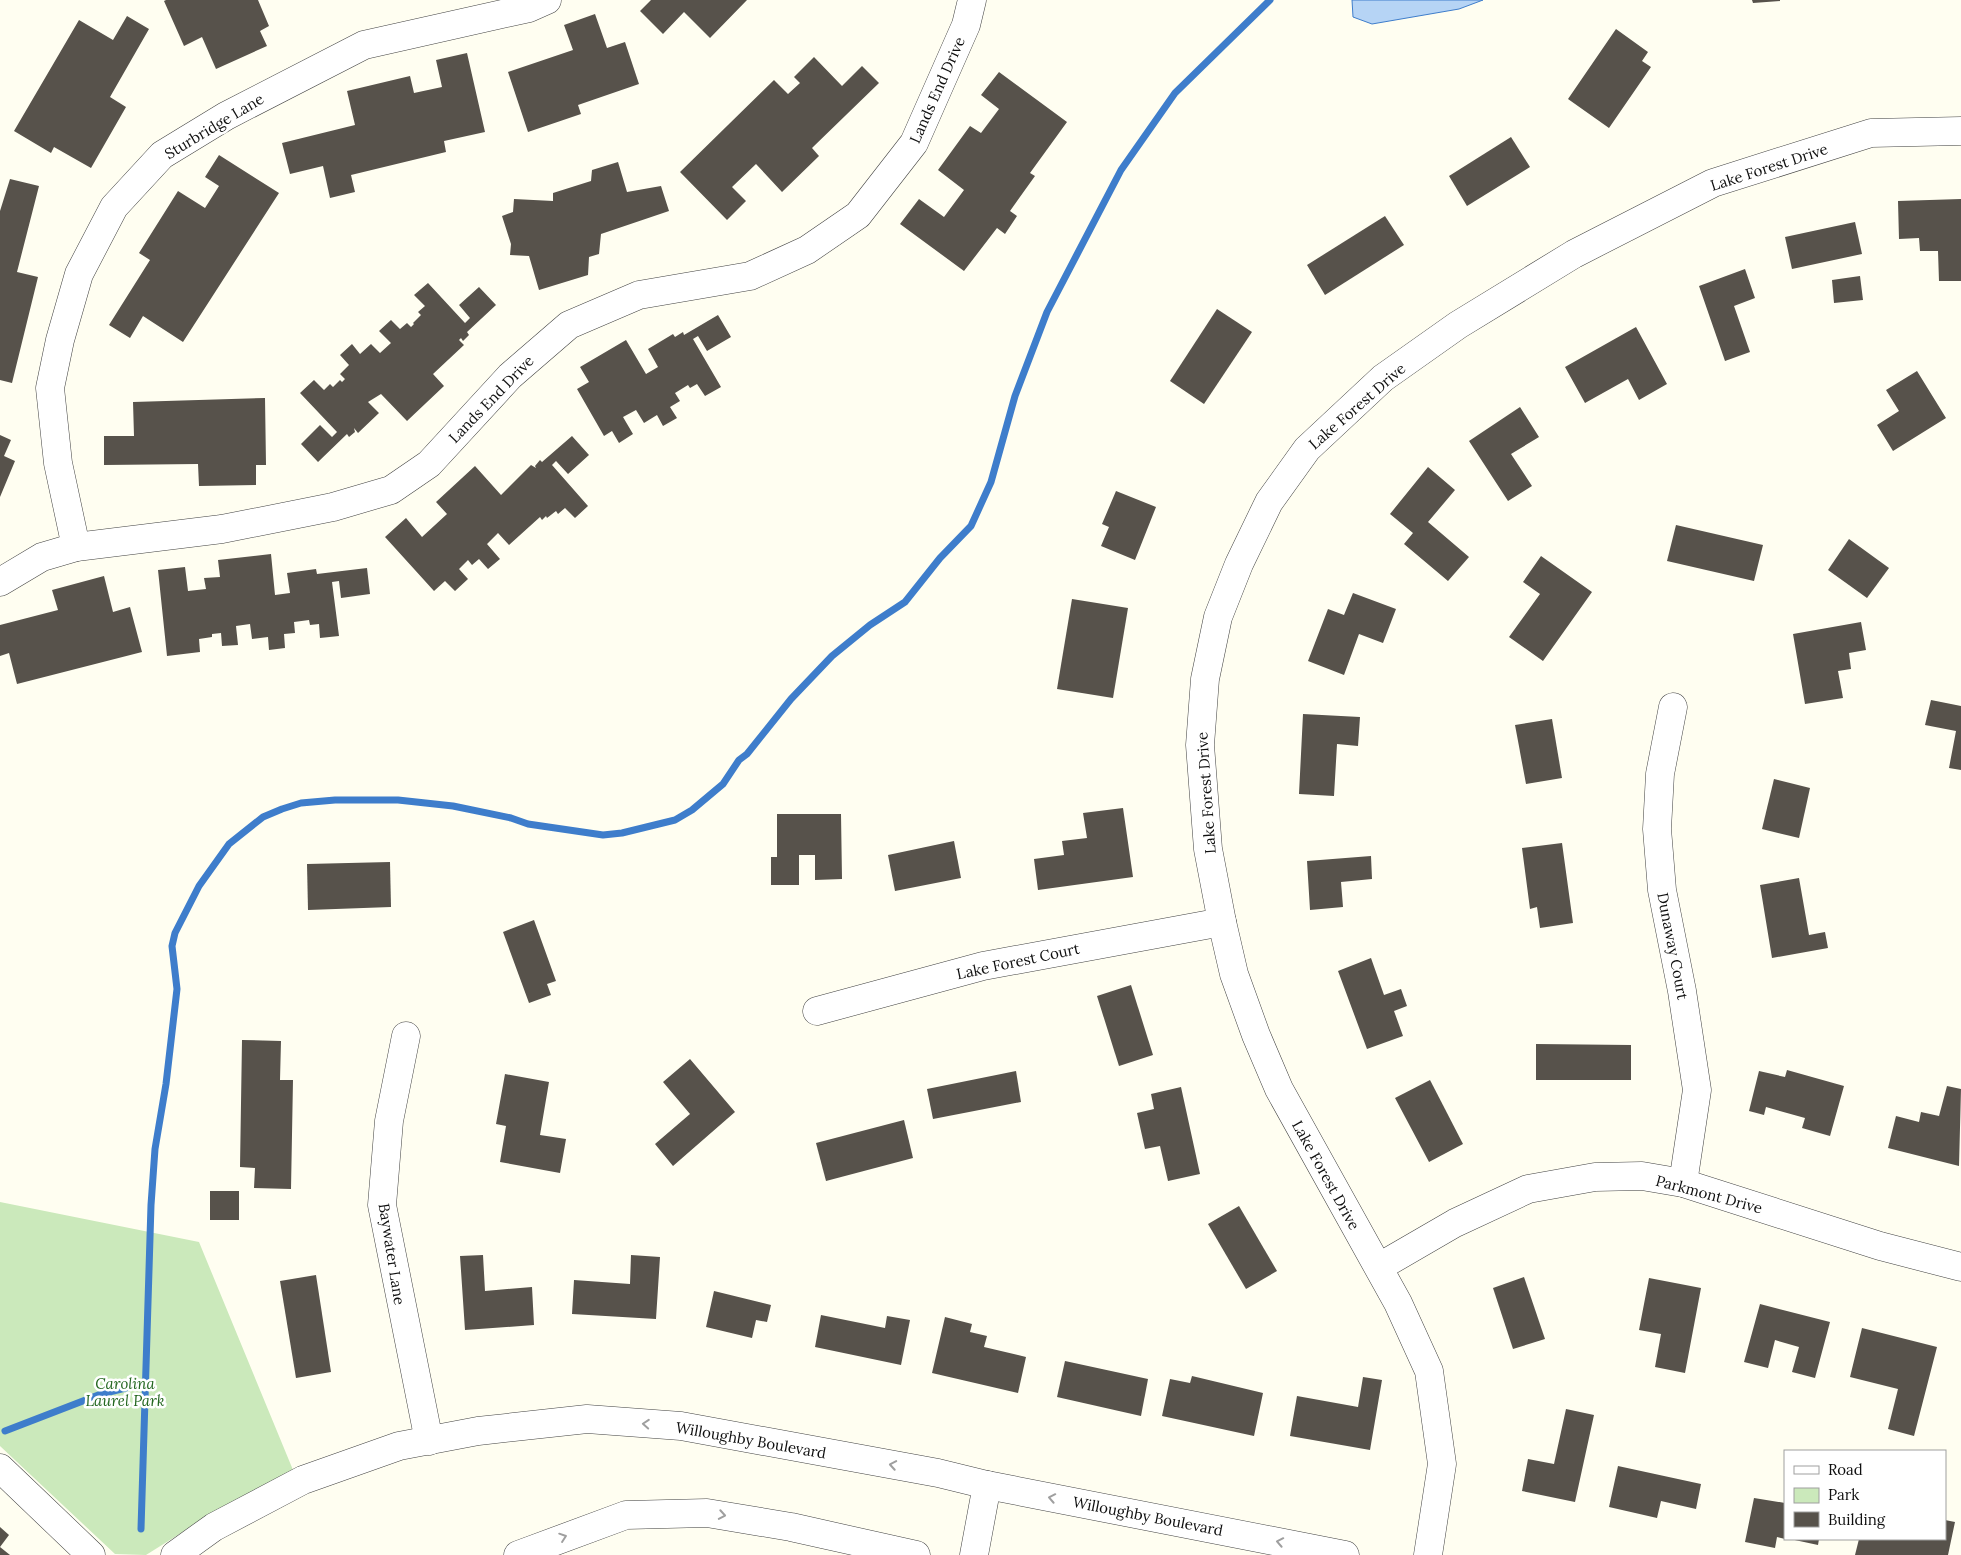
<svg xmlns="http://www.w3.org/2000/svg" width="1961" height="1555" font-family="Lora,serif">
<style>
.green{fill:#cbe9bb}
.water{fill:#b6d4f5;stroke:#3e7dcb}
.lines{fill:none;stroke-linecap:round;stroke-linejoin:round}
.stream{stroke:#3e7dcb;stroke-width:7}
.building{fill:#57524b}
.minor-casing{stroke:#424242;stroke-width:29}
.minor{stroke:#fff;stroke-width:28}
.oneway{stroke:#9f9f9f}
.labels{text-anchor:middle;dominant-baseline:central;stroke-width:5;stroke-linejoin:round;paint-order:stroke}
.street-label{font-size:15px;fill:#0f0f0f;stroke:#fff}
.park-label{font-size:15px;font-style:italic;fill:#23661f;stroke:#fff}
</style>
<rect width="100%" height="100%" fill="#fffef1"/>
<path class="green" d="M 0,1202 L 199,1242 L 293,1470 L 221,1508 L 146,1555 L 115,1554 L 0,1446 Z"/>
<path class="water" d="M 1352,0 L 1483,0 L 1459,9 L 1372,24 L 1353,17 Z"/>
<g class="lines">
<g class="stream">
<path d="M 5,1431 L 101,1394 L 146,1383"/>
<path d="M 141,1529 L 151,1205 L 155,1149 L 166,1084 L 177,989 L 172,946 L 175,933 L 199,886 L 229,844 L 263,817 L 282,809 L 301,803 L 335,800 L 398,800 L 453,806 L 511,818 L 528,824 L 603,835 L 622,833 L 675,820 L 692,810 L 723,784 L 739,760 L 747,754 L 791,699 L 832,656 L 870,625 L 905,602 L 940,558 L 971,526 L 991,482 L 1015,396 L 1047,312 L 1121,170 L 1175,93 L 1270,0"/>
</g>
</g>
<g class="building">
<path d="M 166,0 L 258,0 L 269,26 L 260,31 L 267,46 L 216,69 L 202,37 L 184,46 L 164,1 Z"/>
<path d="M 651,0 L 747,0 L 710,38 L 684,12 L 663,34 L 640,11 Z"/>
<path d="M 1752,0 L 1780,0 L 1780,1 L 1753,3 Z"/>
<path d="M 595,14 L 607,48 L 625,42 L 639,84 L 578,105 L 581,114 L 528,132 L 508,72 L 573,50 L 564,25 Z"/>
<path d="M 127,16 L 149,29 L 110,97 L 126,107 L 91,168 L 54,147 L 51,153 L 14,131 L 79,20 L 113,40 Z"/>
<path d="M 1616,29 L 1648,52 L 1642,61 L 1651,67 L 1609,128 L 1568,99 Z"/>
<path d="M 467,53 L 485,132 L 444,141 L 446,152 L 351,175 L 355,192 L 330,198 L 323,166 L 290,174 L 282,143 L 355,125 L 347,91 L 410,76 L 414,93 L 442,87 L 436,60 Z"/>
<path d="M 814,57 L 842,86 L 862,66 L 879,83 L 812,148 L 819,156 L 782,192 L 756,164 L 732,187 L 746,201 L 727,220 L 680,172 L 774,80 L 788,94 L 800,83 L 794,77 Z"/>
<path d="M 999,72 L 1067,122 L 1030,173 L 1035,176 L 1010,211 L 1017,216 L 1005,234 L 997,228 L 964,271 L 900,224 L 919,199 L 944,217 L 964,190 L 938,170 L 970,126 L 981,133 L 999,109 L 981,95 Z"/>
<path d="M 1511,137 L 1530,167 L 1467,206 L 1449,176 Z"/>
<path d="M 219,155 L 279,193 L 183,342 L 143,316 L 130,338 L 109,325 L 150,260 L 139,253 L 178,191 L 205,208 L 219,186 L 205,177 Z"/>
<path d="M 618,162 L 627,192 L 661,186 L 669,211 L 601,234 L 599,254 L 589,257 L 588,275 L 539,290 L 529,256 L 510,255 L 511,244 L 502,216 L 513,212 L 514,199 L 553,201 L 553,193 L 591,181 L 592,170 Z"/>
<path d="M 10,179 L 39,186 L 17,272 L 38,277 L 12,383 L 0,380 L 0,211 Z"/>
<path d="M 1961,199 L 1961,281 L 1939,281 L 1938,251 L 1920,251 L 1919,238 L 1899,239 L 1898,201 Z"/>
<path d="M 1385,216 L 1404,245 L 1325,295 L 1307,265 Z"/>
<path d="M 1855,222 L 1862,254 L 1792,269 L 1785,237 Z"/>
<path d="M 1745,269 L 1755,298 L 1734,306 L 1750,352 L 1725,361 L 1699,286 Z"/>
<path d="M 1860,276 L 1863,300 L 1834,303 L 1832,280 Z"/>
<path d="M 428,283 L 465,323 L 470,318 L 459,305 L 479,287 L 496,305 L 467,332 L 469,335 L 463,341 L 461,338 L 459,340 L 464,345 L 433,374 L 444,386 L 407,421 L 381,394 L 368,402 L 379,413 L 358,433 L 354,428 L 355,432 L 349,437 L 347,434 L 318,462 L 301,444 L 320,425 L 332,437 L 337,432 L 300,393 L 314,380 L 324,390 L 330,384 L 333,387 L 340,380 L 342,382 L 345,379 L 340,374 L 349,365 L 340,355 L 352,344 L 360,354 L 371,344 L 380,353 L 391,343 L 379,331 L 391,320 L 400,329 L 407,323 L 411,327 L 414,324 L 413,323 L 421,315 L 418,312 L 425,306 L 414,295 Z"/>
<path d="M 1217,309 L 1252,332 L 1204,404 L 1170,381 Z"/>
<path d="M 718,315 L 731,337 L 707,351 L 698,336 L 693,339 L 721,387 L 705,396 L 697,384 L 690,388 L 688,385 L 675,393 L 680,401 L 670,407 L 677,418 L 663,426 L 657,415 L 644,423 L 636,410 L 623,417 L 633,434 L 619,443 L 612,431 L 604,436 L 577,389 L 589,382 L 580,367 L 626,340 L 646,374 L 658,367 L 648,349 L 673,334 L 675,337 L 683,332 L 684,335 Z"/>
<path d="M 1636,327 L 1667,384 L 1639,400 L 1628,379 L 1585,403 L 1565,367 Z"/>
<path d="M 1917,371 L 1946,418 L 1893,451 L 1877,425 L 1899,411 L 1886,390 Z"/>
<path d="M 265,398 L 266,465 L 256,465 L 256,485 L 199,486 L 198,464 L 104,465 L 104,436 L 134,436 L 133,402 Z"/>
<path d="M 1520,407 L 1539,437 L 1511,454 L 1532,486 L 1508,501 L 1469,441 Z"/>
<path d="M 0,435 L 11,440 L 4,456 L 15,461 L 0,497 Z"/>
<path d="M 572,436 L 589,455 L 568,474 L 556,461 L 552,465 L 588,506 L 575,518 L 565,508 L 558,514 L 556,511 L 547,518 L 546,516 L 542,520 L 540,517 L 509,545 L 498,533 L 487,544 L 500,559 L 488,569 L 479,559 L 472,565 L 468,560 L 459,569 L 468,579 L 455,591 L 445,581 L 434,591 L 385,537 L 406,518 L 422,537 L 447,514 L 436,502 L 475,466 L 501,495 L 531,465 L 536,468 L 535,466 L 540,460 L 542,462 Z"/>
<path d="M 1428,467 L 1455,490 L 1428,522 L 1469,557 L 1448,581 L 1404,544 L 1413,533 L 1390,514 Z"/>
<path d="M 1116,491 L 1156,507 L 1135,560 L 1101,546 L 1109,527 L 1102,524 Z"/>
<path d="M 1676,525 L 1763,545 L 1754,581 L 1667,561 Z"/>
<path d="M 1849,539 L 1889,568 L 1867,598 L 1828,570 Z"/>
<path d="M 271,554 L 275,595 L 290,593 L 287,573 L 316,569 L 317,574 L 367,568 L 370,594 L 341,598 L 339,581 L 332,582 L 339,636 L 320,638 L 319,624 L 310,625 L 309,620 L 294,622 L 295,633 L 284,634 L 285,648 L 269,650 L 268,637 L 252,639 L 250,624 L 236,626 L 238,645 L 222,646 L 221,633 L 212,634 L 212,637 L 199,639 L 200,652 L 167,656 L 158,570 L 185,567 L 188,591 L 206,589 L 204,578 L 220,577 L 218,560 Z"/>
<path d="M 1541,556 L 1592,592 L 1543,661 L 1509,637 L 1540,594 L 1523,582 Z"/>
<path d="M 104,576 L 113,612 L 130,607 L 142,652 L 17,684 L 9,653 L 0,656 L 0,625 L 58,610 L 52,590 Z"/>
<path d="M 1353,593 L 1396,609 L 1383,643 L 1359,634 L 1344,675 L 1308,661 L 1328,609 L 1344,615 Z"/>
<path d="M 1072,599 L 1128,608 L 1113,698 L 1057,689 Z"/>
<path d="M 1861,622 L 1866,650 L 1849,653 L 1851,669 L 1838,671 L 1843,698 L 1805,704 L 1793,634 Z"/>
<path d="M 1931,700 L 1961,706 L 1961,770 L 1949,768 L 1956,731 L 1925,725 Z"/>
<path d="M 1303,714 L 1360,717 L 1358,746 L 1337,744 L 1334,796 L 1299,794 Z"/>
<path d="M 1552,719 L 1562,778 L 1526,784 L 1515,725 Z"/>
<path d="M 1774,779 L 1810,788 L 1799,838 L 1762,829 Z"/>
<path d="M 1123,808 L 1133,877 L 1038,890 L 1034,859 L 1064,855 L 1062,841 L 1087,838 L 1083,813 Z"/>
<path d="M 777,814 L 841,814 L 842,879 L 815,880 L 815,855 L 799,855 L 799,885 L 771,885 L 771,857 L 777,857 Z"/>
<path d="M 954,841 L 961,878 L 895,891 L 888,855 Z"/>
<path d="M 1562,843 L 1573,923 L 1540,928 L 1537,907 L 1530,909 L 1522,848 Z"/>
<path d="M 1371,856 L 1372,879 L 1341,882 L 1343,907 L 1310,910 L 1307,861 Z"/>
<path d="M 390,862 L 391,907 L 308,910 L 307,864 Z"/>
<path d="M 1799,878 L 1809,935 L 1825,932 L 1828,948 L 1772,958 L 1760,885 Z"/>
<path d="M 534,920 L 556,981 L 547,984 L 551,995 L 529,1003 L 503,932 Z"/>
<path d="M 1371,958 L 1384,995 L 1401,989 L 1407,1006 L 1394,1011 L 1403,1036 L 1367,1049 L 1338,971 Z"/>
<path d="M 1131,985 L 1153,1055 L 1119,1066 L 1097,996 Z"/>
<path d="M 242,1040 L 281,1041 L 280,1080 L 293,1080 L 291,1189 L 254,1188 L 255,1168 L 240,1167 Z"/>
<path d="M 1536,1044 L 1631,1045 L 1631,1080 L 1536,1080 Z"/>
<path d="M 690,1059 L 735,1112 L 673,1166 L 655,1144 L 690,1114 L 663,1082 Z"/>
<path d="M 1787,1070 L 1844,1086 L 1830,1136 L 1802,1128 L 1805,1118 L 1766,1107 L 1764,1115 L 1749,1111 L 1759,1071 L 1785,1077 Z"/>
<path d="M 1016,1071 L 1021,1102 L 933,1119 L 927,1089 Z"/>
<path d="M 505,1074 L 549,1082 L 540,1135 L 566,1139 L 560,1173 L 500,1162 L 506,1126 L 496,1124 Z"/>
<path d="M 1430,1080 L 1463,1144 L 1429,1162 L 1395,1098 Z"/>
<path d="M 1947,1086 L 1961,1089 L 1959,1166 L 1888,1148 L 1896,1116 L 1919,1122 L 1921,1112 L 1939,1116 Z"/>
<path d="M 1181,1087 L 1200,1174 L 1168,1181 L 1160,1146 L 1145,1149 L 1137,1113 L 1154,1109 L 1151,1094 Z"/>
<path d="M 904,1120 L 913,1158 L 826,1181 L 816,1143 Z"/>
<rect x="210" y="1191" width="29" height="29"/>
<path d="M 1239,1206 L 1277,1271 L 1246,1289 L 1208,1224 Z"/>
<path d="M 483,1255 L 485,1291 L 532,1287 L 534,1325 L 465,1330 L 460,1256 Z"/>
<path d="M 631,1255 L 660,1257 L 656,1319 L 572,1314 L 574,1280 L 630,1284 Z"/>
<path d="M 316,1275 L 331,1372 L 296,1378 L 280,1281 Z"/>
<path d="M 1524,1277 L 1545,1339 L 1513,1349 L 1493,1288 Z"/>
<path d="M 1649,1278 L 1701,1288 L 1685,1373 L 1655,1367 L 1661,1334 L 1639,1330 Z"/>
<path d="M 714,1291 L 771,1305 L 767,1322 L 756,1320 L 752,1338 L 706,1327 Z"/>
<path d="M 1760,1304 L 1830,1322 L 1815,1378 L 1792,1372 L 1799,1347 L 1775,1340 L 1768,1368 L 1744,1362 Z"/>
<path d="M 821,1315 L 885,1328 L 887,1316 L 910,1320 L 901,1365 L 815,1347 Z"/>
<path d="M 945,1317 L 972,1324 L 970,1332 L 987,1336 L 984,1347 L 1026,1357 L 1018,1393 L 932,1373 Z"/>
<path d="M 1862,1328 L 1937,1347 L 1914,1436 L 1888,1429 L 1898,1389 L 1850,1377 Z"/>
<path d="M 1065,1361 L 1148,1379 L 1141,1416 L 1057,1397 Z"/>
<path d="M 1192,1376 L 1263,1393 L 1254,1436 L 1162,1416 L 1170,1379 L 1190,1383 Z"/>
<path d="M 1363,1377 L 1382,1380 L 1370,1450 L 1290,1436 L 1297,1396 L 1358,1407 Z"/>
<path d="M 1566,1409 L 1594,1415 L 1575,1502 L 1522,1491 L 1528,1459 L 1554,1464 Z"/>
<path d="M 1618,1466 L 1701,1484 L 1696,1509 L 1661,1501 L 1657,1518 L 1609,1507 Z"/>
<path d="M 1754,1498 L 1785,1503 L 1785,1539 L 1777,1537 L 1775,1548 L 1745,1542 Z"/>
<path d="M 1945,1520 L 1955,1522 L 1948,1555 L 1855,1555 L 1859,1539 L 1945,1539 Z"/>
<path d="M 0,1527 L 9,1535 L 0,1547 Z"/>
<path d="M 1790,1539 L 1819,1539 L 1818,1545 Z"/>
<path d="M 0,1547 L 10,1555 L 0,1555 Z"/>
</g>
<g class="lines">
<defs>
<g id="minor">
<path d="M 76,547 L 58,463 L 50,388 L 60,340 L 79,274 L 114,207 L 162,155 L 226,116 L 364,45 L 529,8 L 547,0"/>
<path d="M 0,582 L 42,557 L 76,547 L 222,529 L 333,507 L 391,490 L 429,464 L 510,376 L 569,325 L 639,295 L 750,276 L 807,250 L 858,215 L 914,143 L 966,25 L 972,0"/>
<path d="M 1673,707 L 1660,774 L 1657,829 L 1662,890 L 1682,991 L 1697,1090 L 1683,1183"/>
<path d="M 817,1011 L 983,966 L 1222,922"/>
<path d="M 406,1036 L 389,1121 L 382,1205 L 429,1441"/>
<path d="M 1379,1267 L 1455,1223 L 1528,1189 L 1595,1177 L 1642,1176 L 1683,1183 L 1880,1246 L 1961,1267"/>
<path d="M 0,1468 L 91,1555"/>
<path d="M 175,1555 L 214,1527 L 303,1480 L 399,1446 L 478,1431 L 587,1419 L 681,1426 L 938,1473 L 987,1485 L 1345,1555"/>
<path d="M 518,1555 L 626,1515 L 707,1513 L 791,1527 L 916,1555"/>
<path d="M 974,1555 L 987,1485"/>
<path d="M 1428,1555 L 1442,1464 L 1429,1371 L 1398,1303 L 1279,1089 L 1256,1035 L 1234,974 L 1222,922 L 1208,849 L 1200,745 L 1205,679 L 1218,617 L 1239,564 L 1269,502 L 1307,449 L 1383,378 L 1458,325 L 1574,254 L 1713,183 L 1871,133 L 1961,131"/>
</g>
</defs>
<use href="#minor" class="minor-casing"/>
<use href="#minor" class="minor"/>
</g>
<defs><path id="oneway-chevron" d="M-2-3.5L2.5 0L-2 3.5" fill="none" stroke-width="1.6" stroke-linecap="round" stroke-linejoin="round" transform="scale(1.25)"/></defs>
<g class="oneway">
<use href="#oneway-chevron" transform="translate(646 1424) rotate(-176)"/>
<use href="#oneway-chevron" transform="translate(893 1465) rotate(-170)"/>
<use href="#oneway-chevron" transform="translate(1052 1498) rotate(-169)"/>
<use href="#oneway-chevron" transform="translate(722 1515) rotate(10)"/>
<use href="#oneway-chevron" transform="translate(563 1537) rotate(-19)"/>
<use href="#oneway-chevron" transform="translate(1280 1542) rotate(-169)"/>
</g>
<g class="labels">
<g class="street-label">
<text transform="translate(937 90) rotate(-66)">Lands End Drive</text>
<text transform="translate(214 126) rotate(-31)">Sturbridge Lane</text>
<text transform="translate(1769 167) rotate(-18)">Lake Forest Drive</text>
<text transform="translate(491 399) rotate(-46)">Lands End Drive</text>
<text transform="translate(1357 406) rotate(-41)">Lake Forest Drive</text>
<text transform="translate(1206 793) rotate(-94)">Lake Forest Drive</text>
<text transform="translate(1673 946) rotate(79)">Dunaway Court</text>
<text transform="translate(1018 961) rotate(-12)">Lake Forest Court</text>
<text transform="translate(1326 1175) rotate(61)">Lake Forest Drive</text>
<text transform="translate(1709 1194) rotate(15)">Parkmont Drive</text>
<text transform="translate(392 1254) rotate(81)">Baywater Lane</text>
<text transform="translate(751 1440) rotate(10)">Willoughby Boulevard</text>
<text transform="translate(1148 1516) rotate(11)">Willoughby Boulevard</text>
</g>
<g class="park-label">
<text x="125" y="1383">Carolina<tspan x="125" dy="17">Laurel Park</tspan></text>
</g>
</g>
<rect x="1784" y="1450" width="162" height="90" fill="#ffffff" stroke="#9f9f9f"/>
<rect x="1794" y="1466" width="25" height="8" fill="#ffffff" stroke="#9f9f9f"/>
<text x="1828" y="1475" font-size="15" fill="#0f0f0f">Road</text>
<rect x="1794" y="1488" width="25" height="15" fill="#cbe9bb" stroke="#9f9f9f"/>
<text x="1828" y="1500" font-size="15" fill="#0f0f0f">Park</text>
<rect x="1794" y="1512" width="25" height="15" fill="#57524b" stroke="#9f9f9f"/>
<text x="1828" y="1525" font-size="15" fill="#0f0f0f">Building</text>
</svg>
